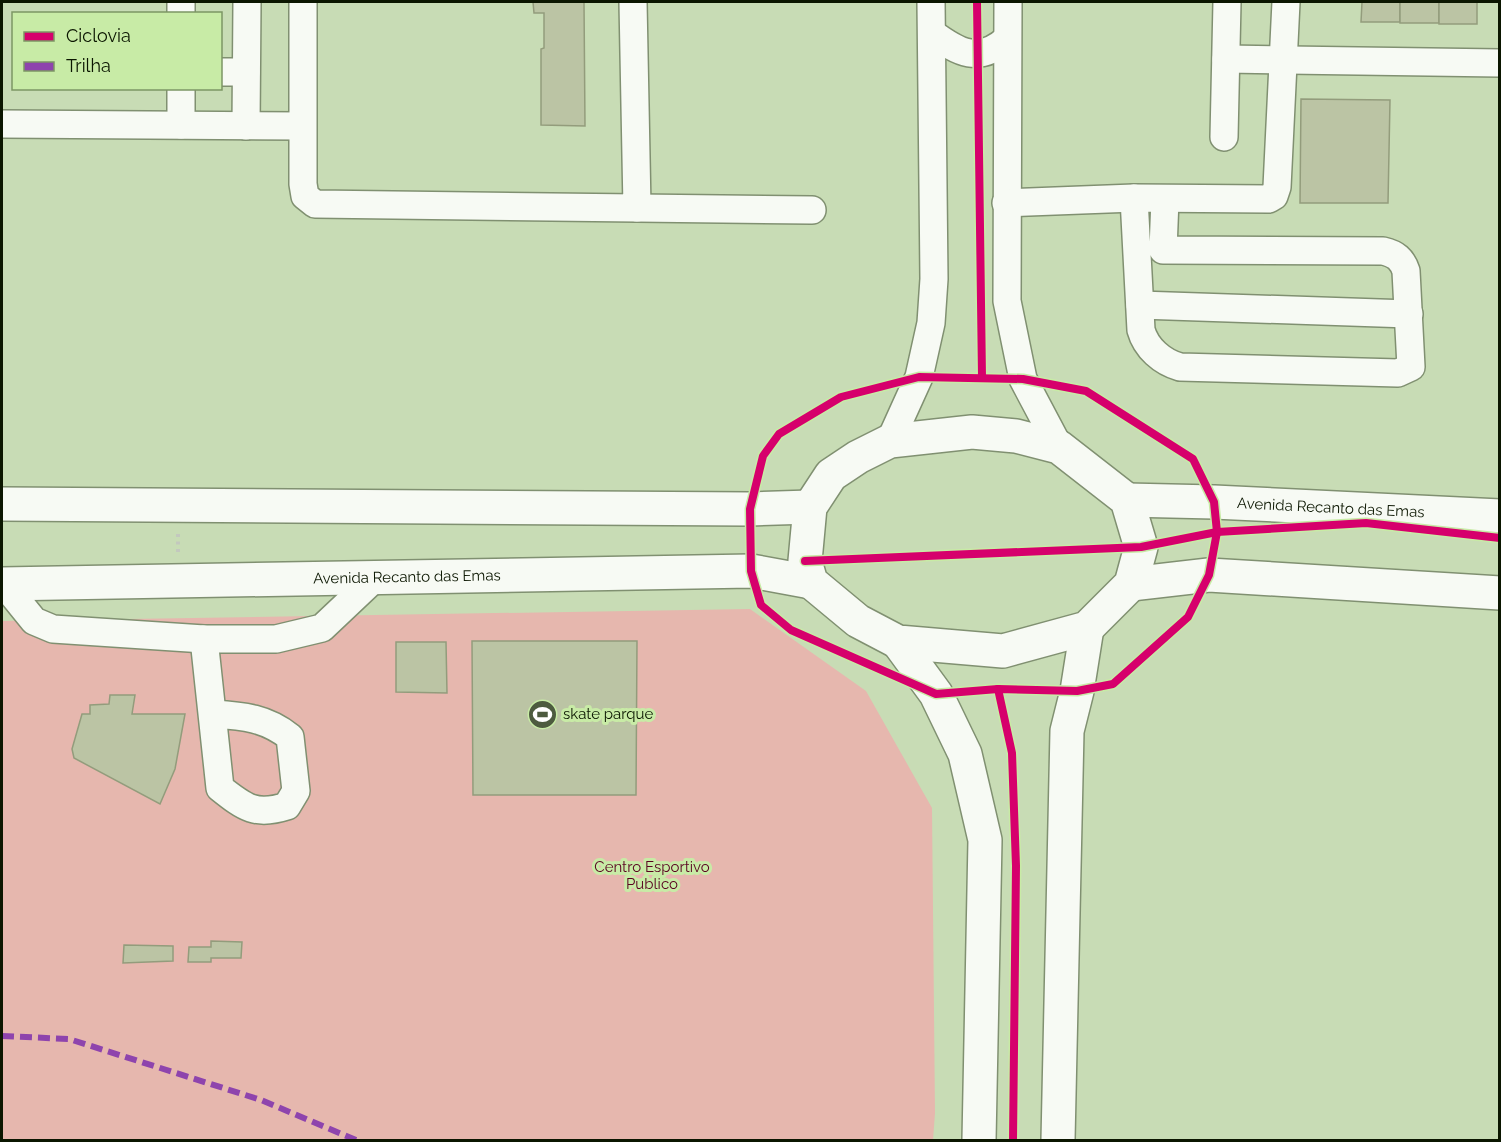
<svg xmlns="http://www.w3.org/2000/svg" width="1501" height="1142" font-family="Raleway,sans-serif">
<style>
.green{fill:#e6b7ae}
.building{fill:#bbc4a4;stroke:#939c7c;stroke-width:1.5}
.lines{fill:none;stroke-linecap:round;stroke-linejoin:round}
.minor-casing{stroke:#809071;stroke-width:30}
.major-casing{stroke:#809071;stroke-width:36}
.path{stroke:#c3c8be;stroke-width:4;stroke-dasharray:3 4.5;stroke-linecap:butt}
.minor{stroke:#f7faf4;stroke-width:27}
.major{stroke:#f7faf4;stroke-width:33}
.quiet{stroke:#8e44ad;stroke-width:6;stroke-dasharray:12 6;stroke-linecap:butt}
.cycleway-casing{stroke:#c8eba6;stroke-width:11}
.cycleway{stroke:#d6006c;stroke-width:8}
.labels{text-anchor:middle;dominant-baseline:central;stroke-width:6;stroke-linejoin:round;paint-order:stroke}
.street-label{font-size:15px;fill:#0b1600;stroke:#c8eba6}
.poi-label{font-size:15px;fill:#0b1600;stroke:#c8eba6;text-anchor:start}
.park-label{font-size:15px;fill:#590220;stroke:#c8eba6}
</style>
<rect width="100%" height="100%" fill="#c8dcb5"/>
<path class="green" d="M 750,609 L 866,691 L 932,808 L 935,1113 L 933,1140 L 2,1140 L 2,621 Z"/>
<g class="building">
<path d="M 533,2 L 584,2 L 585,126 L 541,125 L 541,49 L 544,48 L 544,13 L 534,13 Z"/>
<path d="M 1362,2 L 1400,2 L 1400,22 L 1361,22 Z"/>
<rect x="1400" y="2" width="39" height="21"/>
<rect x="1439" y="2" width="38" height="22"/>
<path d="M 1301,99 L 1390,100 L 1388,203 L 1300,203 Z"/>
<path d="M 472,641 L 637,641 L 636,795 L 473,795 Z"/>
<path d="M 396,642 L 446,642 L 447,693 L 396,692 Z"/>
<path d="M 110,695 L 135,695 L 132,714 L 185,714 L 175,769 L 160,804 L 74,758 L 72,749 L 82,714 L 90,714 L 90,705 L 109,704 Z"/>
<path d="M 211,941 L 242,942 L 241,958 L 211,958 L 211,962 L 188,962 L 189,947 L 211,947 Z"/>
<path d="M 124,945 L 173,946 L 173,961 L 123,963 Z"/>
</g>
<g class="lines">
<defs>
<g id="minor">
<path d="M 303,2 L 303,184 L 305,196 L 315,204 L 637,208 L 633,2"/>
<path d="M 1008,2 L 1007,301 L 1023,379 L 1059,447"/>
<path d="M 181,14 L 181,2"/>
<path d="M 932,33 C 959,53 979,64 1007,39"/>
<path d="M 1226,59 L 1500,63"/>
<path d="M 220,72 L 246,72"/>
<path d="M 2,124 L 302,126"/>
<path d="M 181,125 L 181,88"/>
<path d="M 246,126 L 247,2"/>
<path d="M 1224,137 L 1227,2"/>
<path d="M 1134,198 L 1141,330 C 1146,348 1162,362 1180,367 L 1398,373 L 1411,367 L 1406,271 C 1402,259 1396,254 1383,251 L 1163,250 L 1165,199"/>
<path d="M 1006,203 L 1134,198 L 1269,199 L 1274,196 L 1277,187 L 1286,2"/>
<path d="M 637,208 L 812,210"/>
<path d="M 1140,305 L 1409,314"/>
<path d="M 890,441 L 919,377 L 931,323 L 934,279 L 931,2"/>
<path d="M 4,584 L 34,621 L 53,629 L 204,639 L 276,639 L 322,628 L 376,577"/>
<path d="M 204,639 L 220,788 C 245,808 256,816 287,806 L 296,791 L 290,737 C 266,718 244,716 214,714"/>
</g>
<g id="major">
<path d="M 972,432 L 1016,436 L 1059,447 L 1127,500 L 1141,547 L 1131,584 L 1087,628 L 1003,651 L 898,642 L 858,621 L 811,582 L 805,561 L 810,507 L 831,475 L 858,457 L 890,441 Z"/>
<path id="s1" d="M 1127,500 L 1214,502 L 1500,516"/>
<path d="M 2,504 L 750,509 L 810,507"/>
<path id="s2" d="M 2,584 L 751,571 L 811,582"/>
<path d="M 1131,584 L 1209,575 L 1500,593"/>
<path d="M 898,642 L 936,694 L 965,754 L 985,840 L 979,1140"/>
<path d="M 1058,1140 L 1067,731 L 1077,691 L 1087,628"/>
</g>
</defs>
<use href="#minor" class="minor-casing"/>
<use href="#major" class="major-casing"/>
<path class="path" d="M 178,552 L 178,532"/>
<use href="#minor" class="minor"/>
<use href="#major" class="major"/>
<path class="quiet" d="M 2,1036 L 69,1039 L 261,1100 L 356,1140"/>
<defs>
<g id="cycleway">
<path d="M 977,2 L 982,377"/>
<path d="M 919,377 L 1023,379 L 1086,391 L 1193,459 L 1214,502 L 1217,532 L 1209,575 L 1188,617 L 1113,684 L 1077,691 L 998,689 L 936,694 L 791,630 L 761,605 L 751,571 L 750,509 L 763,456 L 779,434 L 841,397 Z"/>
<path d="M 805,561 L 1141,547 L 1217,532 L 1366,523 L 1500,538"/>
<path d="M 998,689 L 1012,753 L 1016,866 L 1013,1140"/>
</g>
</defs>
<use href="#cycleway" class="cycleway-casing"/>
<use href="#cycleway" class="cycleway"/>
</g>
<defs>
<symbol id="stadium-disc" viewBox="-11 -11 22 22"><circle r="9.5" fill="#4d5b3f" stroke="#c8eba6"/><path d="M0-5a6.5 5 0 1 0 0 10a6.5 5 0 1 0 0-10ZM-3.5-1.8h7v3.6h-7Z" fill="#fff"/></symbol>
</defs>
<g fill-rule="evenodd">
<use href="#stadium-disc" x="526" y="698" width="33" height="33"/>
</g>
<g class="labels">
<g class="street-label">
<text stroke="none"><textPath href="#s1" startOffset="204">Avenida Recanto das Emas</textPath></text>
<text stroke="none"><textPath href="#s2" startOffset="405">Avenida Recanto das Emas</textPath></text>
</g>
<g class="poi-label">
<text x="563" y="714">skate parque</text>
</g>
<g class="park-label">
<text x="652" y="867">Centro Esportivo<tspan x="652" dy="17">Publico</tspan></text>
</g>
</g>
<rect width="1501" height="1142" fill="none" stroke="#0b1600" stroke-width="6"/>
<rect x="12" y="12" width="210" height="78" fill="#c8eba6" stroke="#7c9664" stroke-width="1.5"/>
<rect x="24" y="32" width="30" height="9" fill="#d6006c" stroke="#7c9664" stroke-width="1.5"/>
<text x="66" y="42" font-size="18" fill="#0b1600">Ciclovia</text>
<rect x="24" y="62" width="30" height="9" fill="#8e44ad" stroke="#7c9664" stroke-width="1.5"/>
<text x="66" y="72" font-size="18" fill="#0b1600">Trilha</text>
</svg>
